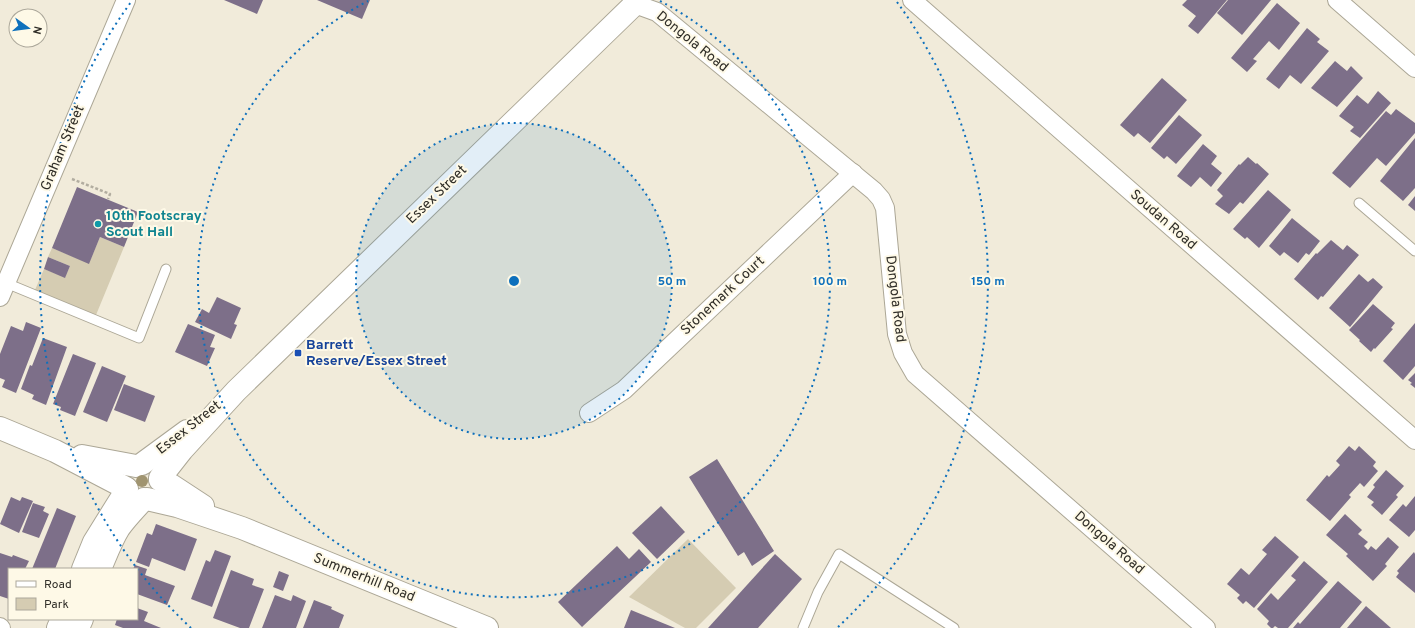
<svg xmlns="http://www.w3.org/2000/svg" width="1415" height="628" font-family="Overpass,sans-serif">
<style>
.green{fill:#d5ccb2}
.building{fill:#7d6f89}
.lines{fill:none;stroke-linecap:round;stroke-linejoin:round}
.lane-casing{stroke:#aca796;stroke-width:11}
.street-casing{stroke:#aca796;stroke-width:20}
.secondary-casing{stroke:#aca796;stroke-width:24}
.path{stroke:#b2ada0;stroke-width:2.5;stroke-dasharray:3 2;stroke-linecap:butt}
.lane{stroke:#fff;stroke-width:9}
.street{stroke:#fff;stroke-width:18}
.secondary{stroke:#fff;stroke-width:22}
.tree{fill:#a09470}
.ring{fill:none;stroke:#0e70bc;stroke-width:2;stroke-dasharray:2 4}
.culture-dot{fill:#0f9aa8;stroke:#fef9e7;stroke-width:1.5}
.transit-dot{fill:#1a4fb4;stroke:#fef9e7;stroke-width:1.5}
.labels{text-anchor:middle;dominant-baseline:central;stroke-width:4;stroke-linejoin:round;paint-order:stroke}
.street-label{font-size:14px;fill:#302e28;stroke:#fef9e7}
.culture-label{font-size:14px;font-weight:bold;fill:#0d838f;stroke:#fef9e7;text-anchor:start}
.transit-label{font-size:14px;font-weight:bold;fill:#164399;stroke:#fef9e7;text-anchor:start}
.centre{fill:#0e70bc;stroke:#fef9e7;stroke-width:2}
.ring-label{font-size:12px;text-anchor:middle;font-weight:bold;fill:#0e70bc;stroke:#fef9e7;stroke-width:4;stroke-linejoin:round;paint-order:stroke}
</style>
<rect width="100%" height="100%" fill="#f1ebda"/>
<g class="green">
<path d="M 100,237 L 124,247 L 96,315 L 35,290 L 44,269 L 65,277 L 70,266 L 48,257 L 52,248 L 89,263 Z"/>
<path d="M 688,539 L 736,588 L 696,628 L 685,628 L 629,597 Z"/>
</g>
<g class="building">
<path d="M 224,0 L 263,0 L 257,14 Z"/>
<path d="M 317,0 L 370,0 L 362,19 Z"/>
<path d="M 1187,0 L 1227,0 L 1198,34 L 1188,26 L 1196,16 L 1182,5 Z"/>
<path d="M 1228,0 L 1271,0 L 1242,35 L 1217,13 Z"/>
<path d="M 1277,3 L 1300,23 L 1279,50 L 1269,41 L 1253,59 L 1257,61 L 1247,72 L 1231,58 Z"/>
<path d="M 1307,28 L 1320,39 L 1317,42 L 1329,51 L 1301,84 L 1290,75 L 1279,89 L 1266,79 Z"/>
<path d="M 1335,61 L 1347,71 L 1351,66 L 1363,78 L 1337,107 L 1311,88 Z"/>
<path d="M 1162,78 L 1187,100 L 1150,143 L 1138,133 L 1134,137 L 1120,125 Z"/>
<path d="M 1378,91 L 1391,103 L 1360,138 L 1350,131 L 1354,127 L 1339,116 L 1357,95 L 1368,104 Z"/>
<path d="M 1396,109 L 1415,123 L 1415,133 L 1386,166 L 1377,158 L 1350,188 L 1332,173 L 1386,111 L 1391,115 Z"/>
<path d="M 1179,115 L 1202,135 L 1176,164 L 1167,156 L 1164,159 L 1151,148 Z"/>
<path d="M 1415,138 L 1415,188 L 1403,201 L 1380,181 Z"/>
<path d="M 1203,144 L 1217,156 L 1211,164 L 1222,173 L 1211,187 L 1200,177 L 1191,187 L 1177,176 Z"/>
<path d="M 1248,157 L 1256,164 L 1257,163 L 1269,174 L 1243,204 L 1240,202 L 1229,214 L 1215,204 L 1223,196 L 1217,190 L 1239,164 L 1240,165 Z"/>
<path d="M 77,187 L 138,212 L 124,247 L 100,237 L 89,264 L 52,248 Z"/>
<path d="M 1268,190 L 1291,210 L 1259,248 L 1247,237 L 1245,239 L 1233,229 Z"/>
<path d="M 1415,196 L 1415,211 L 1408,205 Z"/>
<path d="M 1292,218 L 1320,241 L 1309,255 L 1306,253 L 1298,263 L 1284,252 L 1280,256 L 1269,246 Z"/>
<path d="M 1331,240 L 1343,250 L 1347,245 L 1359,255 L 1323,297 L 1321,296 L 1318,300 L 1294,279 L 1316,253 L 1317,254 Z"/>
<path d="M 48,257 L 70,266 L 65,278 L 44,269 Z"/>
<path d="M 1359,274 L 1368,282 L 1373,278 L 1383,287 L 1350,327 L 1329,308 Z"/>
<path d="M 217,297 L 241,308 L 234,324 L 237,325 L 231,339 L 195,322 L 202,309 L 209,313 Z"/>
<path d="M 1373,304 L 1395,323 L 1391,328 L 1393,329 L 1375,349 L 1374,348 L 1371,352 L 1359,341 L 1360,340 L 1349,330 Z"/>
<path d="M 26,322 L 41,328 L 16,393 L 2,387 L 5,380 L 0,378 L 0,354 L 11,326 L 23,331 Z"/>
<path d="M 1415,323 L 1415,366 L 1403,380 L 1383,361 Z"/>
<path d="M 188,324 L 215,335 L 210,347 L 215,348 L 207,366 L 175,352 Z"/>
<path d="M 43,338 L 67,347 L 46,405 L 32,399 L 34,395 L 21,389 L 30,365 L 32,366 Z"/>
<path d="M 73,354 L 96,363 L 75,416 L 60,410 L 61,407 L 53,404 Z"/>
<path d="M 102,366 L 126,376 L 107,422 L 83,412 Z"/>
<path d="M 1415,373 L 1415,388 L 1410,384 L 1412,383 L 1408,380 Z"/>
<path d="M 124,384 L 155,396 L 145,422 L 114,410 Z"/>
<path d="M 1349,446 L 1355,451 L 1359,446 L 1376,462 L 1373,466 L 1378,471 L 1364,487 L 1360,483 L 1349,495 L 1351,497 L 1330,521 L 1306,500 L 1327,475 L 1329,477 L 1340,465 L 1336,461 Z"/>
<path d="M 717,459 L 774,551 L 752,566 L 744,552 L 738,556 L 689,477 Z"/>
<path d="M 1386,470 L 1404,486 L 1396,495 L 1398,497 L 1382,515 L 1371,505 L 1374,502 L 1367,497 L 1375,487 L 1373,485 Z"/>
<path d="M 1415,496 L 1415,530 L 1409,537 L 1389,520 L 1403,504 L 1406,507 Z"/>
<path d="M 11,497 L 20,501 L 22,497 L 33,501 L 19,533 L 0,524 Z"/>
<path d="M 33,503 L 45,507 L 43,511 L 49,514 L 39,538 L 22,532 Z"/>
<path d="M 661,506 L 685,532 L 657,559 L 632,533 Z"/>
<path d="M 57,508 L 76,516 L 55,569 L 32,569 Z"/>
<path d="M 1345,514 L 1362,530 L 1358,534 L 1368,542 L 1364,546 L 1368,550 L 1371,546 L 1376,550 L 1388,537 L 1399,547 L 1385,564 L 1387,566 L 1373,581 L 1346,556 L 1348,554 L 1326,535 Z"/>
<path d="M 156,524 L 197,539 L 185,571 L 152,558 L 149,567 L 136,562 L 147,533 L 152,535 Z"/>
<path d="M 1275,536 L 1299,557 L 1254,608 L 1246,601 L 1243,604 L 1237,598 L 1240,595 L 1227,584 L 1241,568 L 1249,575 L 1267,554 L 1262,550 Z"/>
<path d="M 617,546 L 629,559 L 639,549 L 651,562 L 582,627 L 558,602 Z"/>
<path d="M 215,550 L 231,556 L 212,607 L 191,599 L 206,560 L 210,562 Z"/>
<path d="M 1414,552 L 1415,554 L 1415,593 L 1396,577 L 1399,573 L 1397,571 Z"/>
<path d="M 0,553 L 12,557 L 13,555 L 29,561 L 25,569 L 9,569 L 9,599 L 0,596 Z"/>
<path d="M 775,554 L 802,579 L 758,628 L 708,628 Z"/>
<path d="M 1304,561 L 1328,582 L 1288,628 L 1278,628 L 1275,626 L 1273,628 L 1271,628 L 1267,624 L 1269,621 L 1257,609 L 1271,593 L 1278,600 L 1296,580 L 1291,576 Z"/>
<path d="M 135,565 L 147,569 L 145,575 L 175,586 L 167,605 L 137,594 L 137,569 L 133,569 Z"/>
<path d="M 231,570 L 254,579 L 252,585 L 264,589 L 249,628 L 240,628 L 213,618 Z"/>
<path d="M 279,571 L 289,575 L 283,591 L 273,587 Z"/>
<path d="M 1338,581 L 1362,602 L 1340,628 L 1293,628 L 1298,622 L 1300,624 Z"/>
<path d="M 275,595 L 291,601 L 293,595 L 306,601 L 296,628 L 262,628 Z"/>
<path d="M 314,600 L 332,607 L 331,609 L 344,615 L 339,628 L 303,628 Z"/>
<path d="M 1366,606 L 1391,628 L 1347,628 Z"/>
<path d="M 137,608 L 148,612 L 144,621 L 161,628 L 123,628 L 115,625 L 117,619 L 137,619 Z"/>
<path d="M 631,610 L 675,628 L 624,628 Z"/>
</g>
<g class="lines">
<defs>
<g id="lane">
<path d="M 1359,203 L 1415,251"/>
<path d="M 6,283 L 139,338 L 166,269"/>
<path d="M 803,628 L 818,592 L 839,554 L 954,628"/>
</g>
<g id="street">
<path d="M 912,0 L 1415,440"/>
<path d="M 1337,0 L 1415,68"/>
<path d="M 635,4 L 657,12 L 874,191 L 881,199 L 885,208 L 897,334 L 903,353 L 915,374 L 1206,628"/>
<path d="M 0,297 L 126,0"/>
<path d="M 589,413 L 624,390 L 853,173"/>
<path d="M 0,627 L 1,628"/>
</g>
<g id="secondary">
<path d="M 0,428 L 55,451 L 126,488"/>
<path d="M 82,456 L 136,466"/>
<path d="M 142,464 L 187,431"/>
<path d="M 160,478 L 182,450 L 236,391 L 639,0"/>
<path d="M 160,480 L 171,485 L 203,506"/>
<path d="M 147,499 L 177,506 L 242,528 L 487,628"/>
<path d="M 83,569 L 94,542 L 127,489"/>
<path d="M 100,569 C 106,555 111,541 119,528 C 126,518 135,509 144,499"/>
<path d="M 58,628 L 62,619"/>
<path d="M 78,628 L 82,619"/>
</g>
</defs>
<use href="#lane" class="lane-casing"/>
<use href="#street" class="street-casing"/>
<use href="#secondary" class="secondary-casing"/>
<path class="path" d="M 72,179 L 110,194 L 108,199"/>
<use href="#lane" class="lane"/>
<use href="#street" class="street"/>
<use href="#secondary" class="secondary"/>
</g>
<circle class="tree" cx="142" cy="481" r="6"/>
<circle cx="514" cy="281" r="158" fill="#0e70bc" fill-opacity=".12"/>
<g class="ring">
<circle cx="514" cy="281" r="158"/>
<path d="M660 1A316 316 0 1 1 368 1"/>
<path d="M191 628A474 474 0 0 1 131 2M897 2A474 474 0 0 1 837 628"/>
</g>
<circle class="culture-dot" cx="98" cy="224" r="4"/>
<rect class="transit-dot" x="294" y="349" width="8" height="8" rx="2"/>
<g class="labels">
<g class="street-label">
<text transform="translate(692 42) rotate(39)">Dongola Road</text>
<text transform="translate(63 148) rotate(-67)">Graham Street</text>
<text transform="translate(437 195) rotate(-44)">Essex Street</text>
<text transform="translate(1163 220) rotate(41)">Soudan Road</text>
<text transform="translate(723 296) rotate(-43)">Stonemark Court</text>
<text transform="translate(895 299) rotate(83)">Dongola Road</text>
<text transform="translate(189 428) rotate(-38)">Essex Street</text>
<text transform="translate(1109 543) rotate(41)">Dongola Road</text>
<text transform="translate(364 578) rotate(22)">Summerhill Road</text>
</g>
<g class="culture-label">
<text x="106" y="216">10th Footscray<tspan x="106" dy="16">Scout Hall</tspan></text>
</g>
<g class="transit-label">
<text x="306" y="345">Barrett<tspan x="306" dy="16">Reserve/Essex Street</tspan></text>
</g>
</g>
<circle cx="514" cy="281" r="6" class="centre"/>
<g class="ring-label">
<text x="672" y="285">50 m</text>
<text x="830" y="285">100 m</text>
<text x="988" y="285">150 m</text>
</g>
<rect x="8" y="568" width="130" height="52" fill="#fef9e7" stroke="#aca89b"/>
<rect x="16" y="581" width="20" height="6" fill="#ffffff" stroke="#aca89b"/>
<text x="44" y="588" font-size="12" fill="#302e28">Road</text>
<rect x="16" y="598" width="20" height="12" fill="#d5ccb2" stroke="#aca89b"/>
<text x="44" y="608" font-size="12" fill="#302e28">Park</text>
<g transform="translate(28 28) rotate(104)"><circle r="19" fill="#fef9e7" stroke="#aca89b"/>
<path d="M0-3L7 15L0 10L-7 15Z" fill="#0e70bc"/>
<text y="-6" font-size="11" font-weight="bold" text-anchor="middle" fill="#302e28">N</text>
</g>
</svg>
